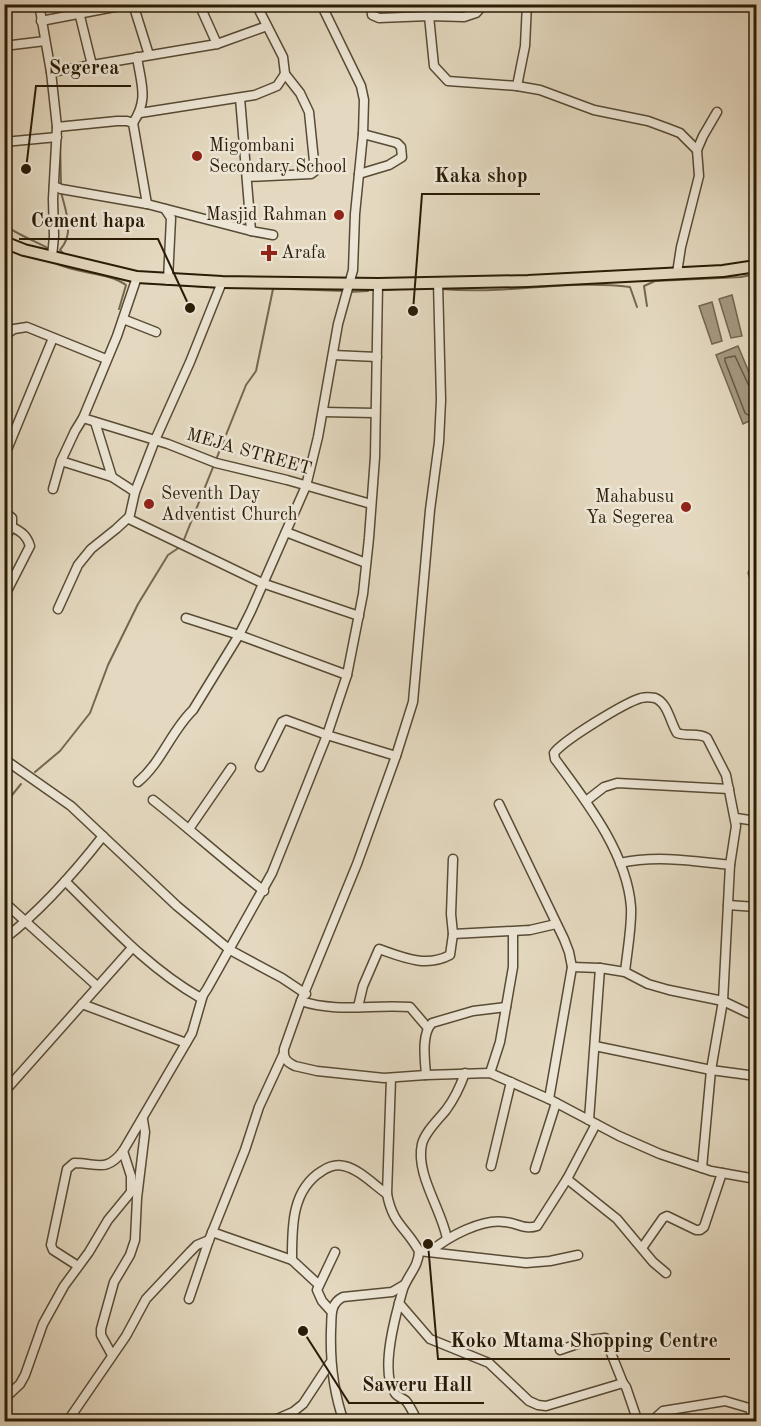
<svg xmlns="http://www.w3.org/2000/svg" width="761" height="1426" font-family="'Old Standard TT',serif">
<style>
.water{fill:#a59981;stroke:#746750;stroke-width:1.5}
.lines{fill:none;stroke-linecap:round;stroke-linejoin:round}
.shore{stroke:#685a44;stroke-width:1.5}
.stream{stroke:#746750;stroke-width:2}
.minor-casing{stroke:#584b34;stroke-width:11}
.major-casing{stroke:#2a1c06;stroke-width:14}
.minor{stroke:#ede6d6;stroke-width:8}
.major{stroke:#e4d9c0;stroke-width:10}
.poi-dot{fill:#8f2418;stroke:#ede6d6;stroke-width:2}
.labels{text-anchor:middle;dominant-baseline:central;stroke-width:5;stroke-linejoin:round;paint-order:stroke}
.poi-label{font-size:18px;fill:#2a1c06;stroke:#ede6d6;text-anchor:start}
.street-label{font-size:18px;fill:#2a1c06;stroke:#ede6d6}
.leader{fill:none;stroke:#2a1c06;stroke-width:2}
.callout-dot{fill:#2a1c06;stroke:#ede6d6;stroke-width:2}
.callout-label{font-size:20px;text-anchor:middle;font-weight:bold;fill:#2a1c06;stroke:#ede6d6;stroke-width:5;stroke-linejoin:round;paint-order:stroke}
</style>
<rect width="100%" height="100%" fill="#e4d9c0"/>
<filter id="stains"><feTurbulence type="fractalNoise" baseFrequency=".00333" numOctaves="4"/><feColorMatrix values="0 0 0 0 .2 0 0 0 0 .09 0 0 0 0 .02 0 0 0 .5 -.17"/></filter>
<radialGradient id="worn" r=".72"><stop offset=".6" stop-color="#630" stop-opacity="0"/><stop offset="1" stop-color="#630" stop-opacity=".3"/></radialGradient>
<g class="water">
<path d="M 732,295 L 742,336 L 731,338 L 719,299 Z"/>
<path d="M 712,302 L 722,341 L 712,344 L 699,306 Z"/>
<path d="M 738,346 L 756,389 L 756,418 L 743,424 L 716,355 Z"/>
</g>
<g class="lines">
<path class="shore" d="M 756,389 L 749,386 L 735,356 L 725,358 L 725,361 L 745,413 L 748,415 L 756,413"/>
<g class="stream">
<path d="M 60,141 L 61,186"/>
<path d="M 61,192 C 66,212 75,233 60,250 L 63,253"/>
<path d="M 4,224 C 11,232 40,243 51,250"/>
<path d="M 53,262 C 76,274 108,272 126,285 L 119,309"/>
<path d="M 144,283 L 211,287"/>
<path d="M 260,288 L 344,291"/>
<path d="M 442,289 C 504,295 568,279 630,287 L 637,307"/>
<path d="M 379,290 L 400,289"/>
<path d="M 349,292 L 368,291"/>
<path d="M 647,306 L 644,286 L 655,281 L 741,277 L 756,274"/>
<path d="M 183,542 L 246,385 L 256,371 L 273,289"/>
<path d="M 35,772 L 60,751 L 90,713 L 108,665 L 138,604 L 168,555 L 180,547"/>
<path d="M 4,805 L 21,784"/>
</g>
<defs>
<g id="minor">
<path d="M 39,4 L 51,72 L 57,127 L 53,199 L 54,236 L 52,257"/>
<path d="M 77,4 L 92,65"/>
<path d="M 133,4 L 149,55"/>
<path d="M 199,4 L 217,44"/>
<path d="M 371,4 L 372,15 L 379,18 L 429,16 L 464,17 L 476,13 L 484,4"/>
<path d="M 429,16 L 434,66 L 448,81 L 517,86 L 540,90 L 594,110 L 648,121 L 667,128 L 680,133 L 697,150"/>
<path d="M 41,21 L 130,4"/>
<path d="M 4,46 L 45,41"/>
<path d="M 51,72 L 217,44 L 267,26"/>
<path d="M 517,86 L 525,46 L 527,4"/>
<path d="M 240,98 L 251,231"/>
<path d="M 140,113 L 255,95 L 277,86 L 285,74 L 283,57 L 256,4"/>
<path d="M 133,123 C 149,99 141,84 137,57"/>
<path d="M 57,127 L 117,121 L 127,121 L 133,123 L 147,204"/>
<path d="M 4,142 L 57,137"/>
<path d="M 359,174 L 389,165 L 402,157 L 401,147 L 397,143 L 363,134"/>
<path d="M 247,177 L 311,174 L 315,171 L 309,112 L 300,93 L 285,74"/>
<path d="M 54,186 L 61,189 L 147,204 L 251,231 L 273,235"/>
<path d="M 165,209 L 171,218 L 168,280"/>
<path d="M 677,273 L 681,247 L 699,176 L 697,150 L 703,136 L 717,112"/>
<path d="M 222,282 L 190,362 L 155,440 L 135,492 L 129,519 L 262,583 L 359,616"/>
<path d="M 438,282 L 441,400 L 439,442 L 430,510 L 413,702 L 396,756 L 357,864 L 301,1001 L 284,1049 C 283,1059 287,1062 295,1066 L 317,1071 L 384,1078 L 426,1075 L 490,1073 L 549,1099 L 619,1136 L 660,1154 L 711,1171 L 756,1179"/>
<path d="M 123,319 L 156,332"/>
<path d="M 4,336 L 14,329 L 27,327 L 106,359"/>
<path d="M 333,355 L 377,357"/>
<path d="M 323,412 L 375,413"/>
<path d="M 83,418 L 168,444 L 216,463 L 287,480 L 371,504"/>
<path d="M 95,422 L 112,477 L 135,492"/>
<path d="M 4,457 L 53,338"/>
<path d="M 61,461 L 112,477"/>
<path d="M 53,489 L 61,461 L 75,431 L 83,418 L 117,336 L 137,277"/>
<path d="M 4,511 L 12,518 L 12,527 L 4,539"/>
<path d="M 286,532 L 366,563"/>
<path d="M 753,573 L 756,583"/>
<path d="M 4,592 L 7,591 L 30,546 C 27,536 22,532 12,527"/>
<path d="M 58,609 L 78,565 L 91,549 L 116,529 L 129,517"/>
<path d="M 186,618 L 239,635 L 347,675"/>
<path d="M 4,759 L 71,806 L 177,906 L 230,950 L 282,978 L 306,994"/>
<path d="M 260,767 L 282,722 L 286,720 L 327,735 L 396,756"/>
<path d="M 138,782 C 162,762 171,731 193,710 L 239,635 L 251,611 L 306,486 L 318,437 L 338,324 L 353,270 L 355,214 L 363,134 L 364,100 L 361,86 L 321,4"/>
<path d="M 153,800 C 191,830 226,862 264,891"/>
<path d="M 586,801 L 604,787 L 617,783 L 729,789"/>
<path d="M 499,804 L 564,939 L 569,952 L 572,967 L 549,1099"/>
<path d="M 736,818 L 756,821"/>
<path d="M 189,829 L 231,768"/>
<path d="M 620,863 C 656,855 694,861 730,865"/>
<path d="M 65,881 C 108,923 147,967 199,997 L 203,995 L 207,989 L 272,873 L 327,735 L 347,675 L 363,594 L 369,538 L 375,457 L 378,284"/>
<path d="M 4,902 L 97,986"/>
<path d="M 728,905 L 756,907"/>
<path d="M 453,934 L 530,930 L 556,924"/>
<path d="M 4,939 C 42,910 74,873 103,836"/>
<path d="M 572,967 L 600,968 L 625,972 L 648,984 L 669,990 L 723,1001 L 748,1013 L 756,1014"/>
<path d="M 625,972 C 627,952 632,927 631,907 C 627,853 586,801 555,759 L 554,753 C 564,740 624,703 641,698 C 645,697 650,697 655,698 C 668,703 670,722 677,733 C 687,737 698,732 707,738 L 726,775 L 736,826 L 730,865 L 723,1001 L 711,1070 L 702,1168"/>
<path d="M 301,1001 C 337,1013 373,1004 410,1007 L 427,1027"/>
<path d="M 82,1004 L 186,1043"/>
<path d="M 358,1007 L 363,986 L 379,949 C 402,957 426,968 450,955 L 453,934 L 451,914 L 453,859"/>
<path d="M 595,1046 L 711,1070 L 756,1076"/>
<path d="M 490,1073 L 500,1042 L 513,967 L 513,932"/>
<path d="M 426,1075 C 425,1060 421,1034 432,1023 L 473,1011 L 506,1007"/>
<path d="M 391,1078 L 387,1194 C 393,1225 405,1226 419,1251 C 419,1266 408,1275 403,1289 C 396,1313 379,1372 395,1393 C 397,1397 403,1398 406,1401 C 411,1407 414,1415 418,1422"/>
<path d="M 4,1092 L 132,948"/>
<path d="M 589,1120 L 600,968"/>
<path d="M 491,1166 L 511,1082"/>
<path d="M 535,1169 L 556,1103"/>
<path d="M 567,1179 L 617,1219 L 653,1262 L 666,1273"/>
<path d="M 212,1232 L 292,1260"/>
<path d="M 447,1239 C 442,1210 415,1174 422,1144 C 425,1132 438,1120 446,1110 C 455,1098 460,1087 465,1073"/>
<path d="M 642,1248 L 663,1218 L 667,1216 L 696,1230 L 700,1230 L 704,1227 L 722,1173"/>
<path d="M 419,1251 L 526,1263 L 550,1261 L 578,1255"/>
<path d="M 431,1251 C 448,1237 482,1218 505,1222 C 517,1223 525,1230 537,1226 L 567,1179 L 596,1124"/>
<path d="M 78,1266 L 53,1250 L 51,1245 L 67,1169 L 74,1163 C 98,1163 106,1173 123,1151 L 192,1033 L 203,995"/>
<path d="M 319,1285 L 292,1260 C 292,1228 291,1190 322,1171 C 328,1167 336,1164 344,1166 C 359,1169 374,1185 387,1194"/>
<path d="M 189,1299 L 209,1240 L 245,1150 L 259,1107 L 283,1055"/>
<path d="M 399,1303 L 430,1339 L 489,1363 L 529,1401 L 538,1405 L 546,1406 L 623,1383 L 626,1387 L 638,1422"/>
<path d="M 331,1311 L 322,1301 L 317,1290 L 335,1252"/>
<path d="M 560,1350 L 589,1340 L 605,1338 L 623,1383"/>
<path d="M 112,1355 L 101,1335 L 101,1329 L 114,1282 L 130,1255 L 135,1240 L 137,1198 L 145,1132 L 143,1120"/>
<path d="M 4,1399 L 20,1384 L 25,1375 L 43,1324 L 64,1286 L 89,1252 L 108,1220 L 131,1192 L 131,1176 L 123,1151"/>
<path d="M 750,1409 L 756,1422"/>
<path d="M 67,1422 L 126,1336 L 146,1299 L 190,1252 L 197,1245 L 209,1240"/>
<path d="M 270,1422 L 293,1412 L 303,1404 L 330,1363"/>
<path d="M 344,1422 C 333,1391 330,1362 331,1330 C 332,1317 329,1304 343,1297 L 392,1292 L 404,1285"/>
<path d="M 651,1422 L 663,1411 L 725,1401 L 756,1410"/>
</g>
<path id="major" d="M 4,242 L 24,250 L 137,277 L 222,282 L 378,284 L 528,281 L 723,271 L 756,266"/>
</defs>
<use href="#minor" class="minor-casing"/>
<use href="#major" class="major-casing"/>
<use href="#minor" class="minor"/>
<use href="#major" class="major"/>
</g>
<g class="poi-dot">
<circle cx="197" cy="156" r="6"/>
<circle cx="339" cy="215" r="6"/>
<path d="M266 244h6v6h6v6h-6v6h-6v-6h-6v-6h6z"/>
<circle cx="149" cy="504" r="6"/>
<circle cx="686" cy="507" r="6"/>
</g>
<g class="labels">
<g class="poi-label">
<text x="209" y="146">Migombani<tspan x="209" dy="21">Secondary School</tspan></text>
<text x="327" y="215" text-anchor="end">Masjid Rahman</text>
<text x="281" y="253">Arafa</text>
<text x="161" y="494">Seventh Day<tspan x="161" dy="21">Adventist Church</tspan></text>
<text x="674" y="497" text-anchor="end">Mahabusu<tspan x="674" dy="21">Ya Segerea</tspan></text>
</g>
<g class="street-label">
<text transform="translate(249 452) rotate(16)">MEJA STREET</text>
</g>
</g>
<path class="leader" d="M26 169L36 86H131M413 311L422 194H540M190 308L158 239H19M428 1244L438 1359H730M303 1331L349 1403H484"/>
<g class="callout-dot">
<circle cx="26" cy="169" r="6"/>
<circle cx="413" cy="311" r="6"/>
<circle cx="190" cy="308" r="6"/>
<circle cx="428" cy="1244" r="6"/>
<circle cx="303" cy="1331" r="6"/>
</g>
<g class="callout-label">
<text x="84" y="74">Segerea</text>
<text x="481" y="182">Kaka shop</text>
<text x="88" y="227">Cement hapa</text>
<text x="584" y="1347">Koko Mtama Shopping Centre</text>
<text x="417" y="1391">Saweru Hall</text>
</g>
<rect width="761" height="1426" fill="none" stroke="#e4d9c0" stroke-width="24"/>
<rect x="6" y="6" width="749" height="1414" fill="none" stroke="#2a1c06" stroke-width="3"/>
<rect x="12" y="12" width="737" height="1402" fill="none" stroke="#2a1c06" stroke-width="1.5"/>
<rect width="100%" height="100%" filter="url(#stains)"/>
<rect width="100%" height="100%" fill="url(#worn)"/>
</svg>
